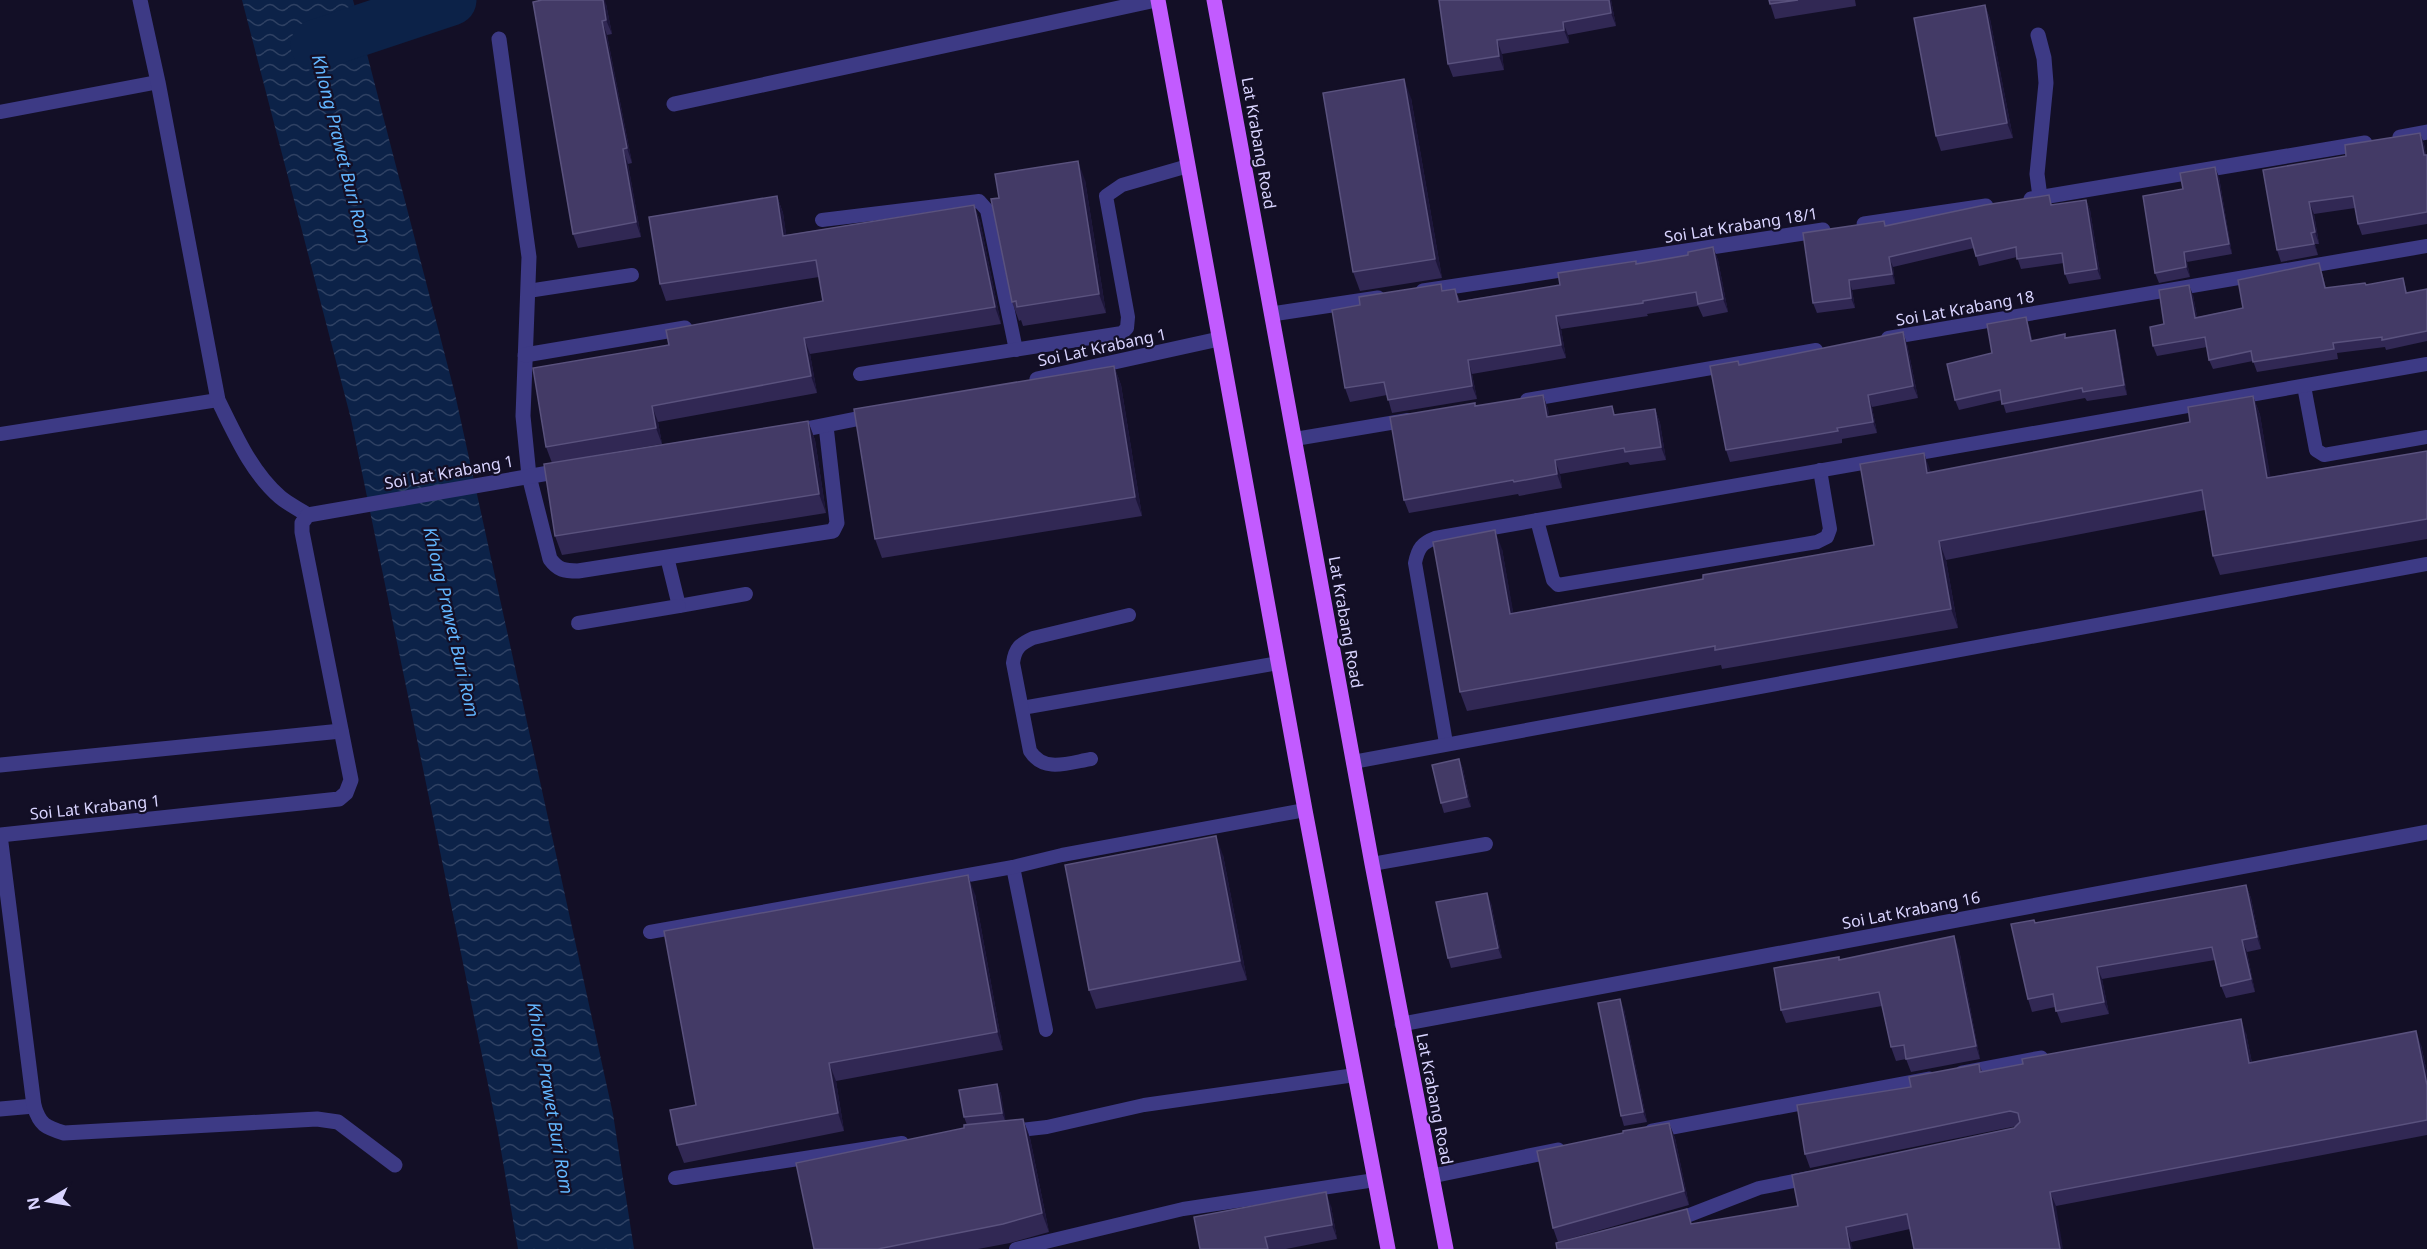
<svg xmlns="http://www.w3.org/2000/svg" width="2427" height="1249" font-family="'Noto Sans',sans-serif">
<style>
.water{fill:url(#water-waves)}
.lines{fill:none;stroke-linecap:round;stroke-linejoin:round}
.river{stroke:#0c2248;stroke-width:51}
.lane{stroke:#3d3a85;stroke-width:14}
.street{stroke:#3d3a85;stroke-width:15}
.primary{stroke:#c25bff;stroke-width:15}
.wall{fill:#312854}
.shaded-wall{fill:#1d163a}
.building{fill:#433a66;stroke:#5a527e;stroke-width:1.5}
.labels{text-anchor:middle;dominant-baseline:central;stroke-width:4.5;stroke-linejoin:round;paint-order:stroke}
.street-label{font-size:16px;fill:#d9d4ff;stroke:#130f26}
.water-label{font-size:18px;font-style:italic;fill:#62b6ff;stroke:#130f26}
</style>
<defs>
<pattern id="water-waves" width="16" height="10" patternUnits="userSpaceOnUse" patternTransform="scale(1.5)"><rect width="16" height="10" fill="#0c2248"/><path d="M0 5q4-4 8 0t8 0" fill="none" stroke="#2f4163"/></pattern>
</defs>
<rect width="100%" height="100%" fill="#130f26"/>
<path class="water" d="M 242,0 L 353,0 L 455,394 L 613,1114 L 634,1249 L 518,1249 L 498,1133 L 351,419 Z"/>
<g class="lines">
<path class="river" d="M 316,45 L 451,0"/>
<g class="lane">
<path d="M 0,112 L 158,82"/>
<path d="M 822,220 L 979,201 L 987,210 L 1016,350"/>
<path d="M 528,291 L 632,275"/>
<path d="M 1888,338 L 2427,246"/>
<path d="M 860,374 L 1122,333 L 1127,328 L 1128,317 L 1106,196 L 1122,185 L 1188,166"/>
<path d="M 2304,386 L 2316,450 L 2324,455 L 2427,437"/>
<path d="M 1527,400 L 1816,350"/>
<path d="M 0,434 L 218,400"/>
<path d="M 1295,439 L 1408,420"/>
<path d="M 1537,520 L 1553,580 L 1558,585 L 1817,542 L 1827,537 L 1830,529 L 1820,470"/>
<path d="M 667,557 L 679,606 L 746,594"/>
<path d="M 578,623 L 679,606"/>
<path d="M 1022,708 L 1278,663"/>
<path d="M 1446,743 L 1415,563 C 1418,548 1422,543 1435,538 L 2427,364"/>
<path d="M 1091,759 C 1068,763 1044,773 1030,751 L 1013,663 C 1015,648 1020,644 1033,638 L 1129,615"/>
<path d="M 1353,762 L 2427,564"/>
<path d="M 1372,864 L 1486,844"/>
<path d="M 1013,867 L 1046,1030"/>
<path d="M 650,932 L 1013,867 L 1062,855 L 1305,810"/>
<path d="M 1011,1131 L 1047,1127 L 1144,1105 L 1355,1075"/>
<path d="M 675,1178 L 902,1143"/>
<path d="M 1674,1221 L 1759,1188 L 1809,1178"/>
<path d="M 1016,1249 L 1183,1209 L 1375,1180"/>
</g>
<g class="street">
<path d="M 140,0 L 158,82 L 218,400 C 235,434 251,472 280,497 C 288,504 299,509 308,515"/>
<path d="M 2038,35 L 2044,58 L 2046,83 L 2037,174 L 2040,197"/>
<path d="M 499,39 L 529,257 L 523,416 L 529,476 L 550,559 C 558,570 564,571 578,571 L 833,531 L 837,523 L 826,426"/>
<path d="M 674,104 L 1156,0"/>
<path d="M 2400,137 L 2427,132"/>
<path d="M 2031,199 L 2365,143"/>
<path d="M 1864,224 L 1986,206"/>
<path d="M 1423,291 L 1823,230"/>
<path d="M 1272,314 L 1378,298"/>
<path d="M 525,355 L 685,328"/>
<path d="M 1037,379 L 1219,339"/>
<path d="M 791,432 L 876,415"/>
<path d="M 0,765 L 341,731"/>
<path d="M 1402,1024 L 2427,832"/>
<path d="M 1962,1073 L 2041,1058"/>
<path d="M 0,1109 L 34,1106"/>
<path d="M 1652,1131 L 1929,1079"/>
<path d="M 395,1165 L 338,1122 L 317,1119 L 64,1133 C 45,1127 40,1125 34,1106 L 0,835 L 339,799 L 346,793 L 351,780 L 302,532 L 302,523 L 308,515 L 566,470"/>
<path d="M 1432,1176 L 1558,1150"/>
</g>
<g class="primary">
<path d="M 1158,0 L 1305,810 L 1388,1249"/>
<path d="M 1214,0 L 1372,864 L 1446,1249"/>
</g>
</g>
<g class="wall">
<path d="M 1439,0 L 1611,0 L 1616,26 L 1568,35 L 1569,43 L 1502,54 L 1504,70 L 1453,77 L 1448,64 Z"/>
<path d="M 1769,0 L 1855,0 L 1856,6 L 1775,19 Z"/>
<path d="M 533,2 L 606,4 L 612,34 L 607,35 L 632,163 L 628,164 L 641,237 L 578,248 L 573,234 Z"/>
<path d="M 1985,5 L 1990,19 L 2013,138 L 1941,151 L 1936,136 Z"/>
<path d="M 1411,98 L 1442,278 L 1360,291 L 1353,272 Z"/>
<path d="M 2420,133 L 2424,144 L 2426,155 L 2427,155 L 2427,224 L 2362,235 L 2358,224 L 2355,208 L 2314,214 L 2319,244 L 2315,244 L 2318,255 L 2281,262 L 2277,250 L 2263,170 L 2346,156 Z"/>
<path d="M 2219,177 L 2232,254 L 2187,262 L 2190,277 L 2159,283 L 2155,273 L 2183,189 Z"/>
<path d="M 1085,180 L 1106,313 L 1023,326 L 1021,320 L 1019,321 L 1012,302 Z"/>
<path d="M 777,196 L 783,213 L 786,235 L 974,205 L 980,221 L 1001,324 L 810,354 L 817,393 L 658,422 L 662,444 L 585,457 L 808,421 L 815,440 L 826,513 L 562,555 L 555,536 L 552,463 L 546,447 L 669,345 L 823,301 L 819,277 L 666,301 L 660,284 Z"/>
<path d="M 2086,200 L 2090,210 L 2101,279 L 2069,284 L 2065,274 L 2064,263 L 2021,269 L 2017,257 L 1979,266 L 1974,248 L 1893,267 L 1895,284 L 1852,290 L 1855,308 L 1817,313 L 1813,303 L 1886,226 L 2053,205 Z"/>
<path d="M 1713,247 L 1718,260 L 1728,312 L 1703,317 L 1698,306 L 1647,314 L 1648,316 L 1561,329 L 1566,358 L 1472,374 L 1477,399 L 1392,413 L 1387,395 L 1350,402 L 1345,388 L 1360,305 L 1441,284 L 1443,291 L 1455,289 L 1460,301 L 1560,285 L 1637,264 L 1688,255 Z"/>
<path d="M 2322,273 L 2326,288 L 2366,285 L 2403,278 L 2407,293 L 2427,289 L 2427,341 L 2386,350 L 2385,347 L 2337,353 L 2338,359 L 2257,372 L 2253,361 L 2213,369 L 2209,360 L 2207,347 L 2157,356 L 2153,346 L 2164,324 L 2193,295 L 2197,317 L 2243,308 Z"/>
<path d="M 2029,326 L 2032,340 L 2066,338 L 2118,340 L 2127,395 L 2087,401 L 2085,398 L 2006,413 L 2002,400 L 1959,410 L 1955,400 L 1992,353 Z"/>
<path d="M 1907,344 L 1918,398 L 1872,407 L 1877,433 L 1842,439 L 1842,443 L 1730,462 L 1726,450 L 1740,365 Z"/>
<path d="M 1114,366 L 1121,385 L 1142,516 L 882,558 L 875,539 Z"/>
<path d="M 1543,395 L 1548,409 L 1549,416 L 1616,415 L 1655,409 L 1660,423 L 1666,460 L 1630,465 L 1628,462 L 1560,474 L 1562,488 L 1519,496 L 1518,494 L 1409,513 L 1404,500 L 1476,406 Z"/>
<path d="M 2253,396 L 2260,415 L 2270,477 L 2427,451 L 2427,539 L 2220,575 L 2213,556 L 2205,510 L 1946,560 L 1958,628 L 1722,669 L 1721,665 L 1467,711 L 1460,692 L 1502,549 L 1513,613 L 1703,579 L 1874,545 L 1931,473 L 2190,422 Z"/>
<path d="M 1459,759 L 1463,769 L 1471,807 L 1444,813 L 1441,803 Z"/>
<path d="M 1223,855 L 1247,980 L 1096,1009 L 1089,990 Z"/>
<path d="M 2246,885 L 2251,898 L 2261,949 L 2247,952 L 2255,992 L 2226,998 L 2221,986 L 2215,960 L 2102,979 L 2109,1014 L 2061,1023 L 2055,1007 L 2032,1012 L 2028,999 L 2035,923 Z"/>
<path d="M 975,894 L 1003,1050 L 836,1081 L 844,1131 L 684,1163 L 677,1145 L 696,1105 Z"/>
<path d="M 1491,903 L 1502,958 L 1451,968 L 1448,958 Z"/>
<path d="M 1959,949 L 1980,1059 L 1911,1072 L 1906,1059 L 1896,1061 L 1891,1047 L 1882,1006 L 1786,1023 L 1781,1010 L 1840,960 Z"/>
<path d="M 1624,1009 L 1647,1122 L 1624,1126 L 1621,1116 Z"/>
<path d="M 2246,1033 L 2252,1063 L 2421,1045 L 2427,1073 L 2427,1135 L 2056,1206 L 1910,1229 L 1851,1242 L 1798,1206 L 2014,1128 L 2017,1126 L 1810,1168 L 1805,1154 L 1911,1087 L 1979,1064 L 1982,1071 Z"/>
<path d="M 997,1084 L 1001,1094 L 1005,1121 L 1023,1119 L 1030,1138 L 1049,1232 L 1010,1243 L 978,1249 L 814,1249 L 964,1128 L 967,1125 L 964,1117 Z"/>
<path d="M 1669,1123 L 1675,1138 L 1689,1205 L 1558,1242 L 1553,1228 Z"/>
<path d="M 1331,1206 L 1337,1239 L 1286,1249 L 1200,1249 Z"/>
</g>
<g class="shaded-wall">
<path d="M 603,0 L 605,0 L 606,4 L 612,34 L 606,20 Z"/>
<path d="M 1609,0 L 1611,0 L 1616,26 L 1611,13 Z"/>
<path d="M 1985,5 L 1990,19 L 2013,138 L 2007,123 Z"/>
<path d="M 602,21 L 607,35 L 632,163 L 627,148 Z"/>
<path d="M 1563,22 L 1568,35 L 1569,43 L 1564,30 Z"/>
<path d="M 1497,40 L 1502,54 L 1504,70 L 1499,56 Z"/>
<path d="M 1404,79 L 1411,98 L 1442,278 L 1435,259 Z"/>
<path d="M 2420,133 L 2424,144 L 2427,162 L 2424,155 Z"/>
<path d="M 623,149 L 628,164 L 641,237 L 636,222 Z"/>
<path d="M 1078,161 L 1085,180 L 1106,313 L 1099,294 Z"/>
<path d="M 2215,167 L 2219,177 L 2232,254 L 2229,244 Z"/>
<path d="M 777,196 L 783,213 L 789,252 L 783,236 Z"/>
<path d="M 2086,200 L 2090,210 L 2101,279 L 2097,269 Z"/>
<path d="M 2309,202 L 2314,214 L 2319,244 L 2315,232 Z"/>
<path d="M 974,205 L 980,221 L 1001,324 L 995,307 Z"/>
<path d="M 2311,233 L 2315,244 L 2318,255 L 2314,244 Z"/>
<path d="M 1713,247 L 1718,260 L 1728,312 L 1723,299 Z"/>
<path d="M 2184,252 L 2187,262 L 2190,277 L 2186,267 Z"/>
<path d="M 1889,257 L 1893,267 L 1895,284 L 1892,274 Z"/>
<path d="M 1849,280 L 1852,290 L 1855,308 L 1851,298 Z"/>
<path d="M 2189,285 L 2193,295 L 2199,327 L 2195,318 Z"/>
<path d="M 1556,316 L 1561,329 L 1566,358 L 1561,345 Z"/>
<path d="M 2026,317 L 2029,326 L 2034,351 L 2031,341 Z"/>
<path d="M 2115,330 L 2118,340 L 2127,395 L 2124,385 Z"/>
<path d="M 1903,332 L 1907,344 L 1918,398 L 1913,386 Z"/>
<path d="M 804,338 L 810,354 L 817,393 L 811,376 Z"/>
<path d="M 1468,360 L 1472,374 L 1477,399 L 1472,386 Z"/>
<path d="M 1114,366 L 1121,385 L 1142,516 L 1135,497 Z"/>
<path d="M 1543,395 L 1548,409 L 1552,431 L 1547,417 Z"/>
<path d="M 1868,395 L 1872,407 L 1877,433 L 1873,422 Z"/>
<path d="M 2253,396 L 2260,415 L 2274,497 L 2267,478 Z"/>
<path d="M 652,406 L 658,422 L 662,444 L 656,428 Z"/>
<path d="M 1655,409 L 1660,423 L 1666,460 L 1661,447 Z"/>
<path d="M 808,421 L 815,440 L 826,513 L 819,494 Z"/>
<path d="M 1924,453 L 1931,472 L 1927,473 Z"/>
<path d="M 1555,460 L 1560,474 L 1562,488 L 1557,474 Z"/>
<path d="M 1495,530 L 1502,549 L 1517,633 L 1510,614 Z"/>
<path d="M 1939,541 L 1946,560 L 1958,628 L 1951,609 Z"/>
<path d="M 1459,759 L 1463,769 L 1471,807 L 1467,797 Z"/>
<path d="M 1216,836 L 1223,855 L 1247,980 L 1240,961 Z"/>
<path d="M 968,875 L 975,894 L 1003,1050 L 997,1032 Z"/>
<path d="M 2246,885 L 2251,898 L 2261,949 L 2257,937 Z"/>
<path d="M 1487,893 L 1491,903 L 1502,958 L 1498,948 Z"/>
<path d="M 1954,936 L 1959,949 L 1980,1059 L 1976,1046 Z"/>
<path d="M 2242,940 L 2247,952 L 2255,992 L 2251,979 Z"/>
<path d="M 2097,967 L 2102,979 L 2109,1014 L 2104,1002 Z"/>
<path d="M 1620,999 L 1624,1009 L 1647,1122 L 1643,1112 Z"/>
<path d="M 2241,1019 L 2246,1033 L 2255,1078 L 2249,1063 Z"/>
<path d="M 2416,1031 L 2421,1045 L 2427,1073 L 2427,1085 Z"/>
<path d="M 829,1063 L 836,1081 L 844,1131 L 838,1113 Z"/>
<path d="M 997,1084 L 1001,1094 L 1006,1122 L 1002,1113 Z"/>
<path d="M 1023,1119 L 1030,1138 L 1049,1232 L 1042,1213 Z"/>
<path d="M 1669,1123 L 1675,1138 L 1689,1205 L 1684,1191 Z"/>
<path d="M 1326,1192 L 1331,1206 L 1337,1239 L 1332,1225 Z"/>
<path d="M 2050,1192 L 2056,1206 L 2063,1249 L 2060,1249 Z"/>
<path d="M 1846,1227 L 1851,1242 L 1853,1249 L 1850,1249 Z"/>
</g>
<g class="building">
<path d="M 542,0 L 603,0 L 606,20 L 602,21 L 627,148 L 623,149 L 636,222 L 573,234 L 533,2 Z"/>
<path d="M 1439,0 L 1609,0 L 1611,13 L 1563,22 L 1564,30 L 1497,40 L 1499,56 L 1448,64 Z"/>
<path d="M 1769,0 L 1798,0 L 1770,4 Z"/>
<path d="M 1985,5 L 2007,123 L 1936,136 L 1914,18 Z"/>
<path d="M 1404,79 L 1435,259 L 1353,272 L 1323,93 Z"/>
<path d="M 2420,133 L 2424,155 L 2427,155 L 2427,212 L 2358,224 L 2353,196 L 2309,202 L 2315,232 L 2311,233 L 2314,244 L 2277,250 L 2263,170 L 2346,156 L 2345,145 Z"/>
<path d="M 1078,161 L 1099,294 L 1017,307 L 1016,301 L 1012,302 L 991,199 L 999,198 L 995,174 Z"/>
<path d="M 2215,167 L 2229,244 L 2184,252 L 2186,267 L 2155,273 L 2143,196 L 2183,189 L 2180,173 Z"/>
<path d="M 2049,195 L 2051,205 L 2086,200 L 2097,269 L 2065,274 L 2062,253 L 2017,259 L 2016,247 L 1976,256 L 1971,238 L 1889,257 L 1892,274 L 1849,280 L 1851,298 L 1813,303 L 1803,233 L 1884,221 L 1885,226 L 1985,205 Z"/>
<path d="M 777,196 L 783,236 L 974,205 L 995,307 L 804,338 L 811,376 L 652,406 L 656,428 L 546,447 L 533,368 L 669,345 L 666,330 L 823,301 L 816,260 L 660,284 L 649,217 Z"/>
<path d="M 1713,247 L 1723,299 L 1698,304 L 1696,292 L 1643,301 L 1643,303 L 1556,316 L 1561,345 L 1468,360 L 1472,386 L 1388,400 L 1384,382 L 1345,388 L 1332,310 L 1360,305 L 1359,297 L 1441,284 L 1442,291 L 1455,289 L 1458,302 L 1560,285 L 1558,273 L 1636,261 L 1636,264 L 1688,255 L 1688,252 Z"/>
<path d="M 2319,263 L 2325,288 L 2365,283 L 2366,285 L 2403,278 L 2406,293 L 2427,289 L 2427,331 L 2382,340 L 2382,337 L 2333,343 L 2334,349 L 2253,362 L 2251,351 L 2209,360 L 2205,337 L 2153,346 L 2150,327 L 2164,324 L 2159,290 L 2189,285 L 2195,318 L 2243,308 L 2238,280 Z"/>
<path d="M 2026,317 L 2031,341 L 2065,334 L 2065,338 L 2115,330 L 2124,385 L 2083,392 L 2082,388 L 2002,404 L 2000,390 L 1955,400 L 1947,364 L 1992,353 L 1987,324 Z"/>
<path d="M 1903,332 L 1913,386 L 1868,395 L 1873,422 L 1837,428 L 1838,431 L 1726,450 L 1710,366 L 1738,361 L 1739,365 Z"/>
<path d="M 1114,366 L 1135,497 L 875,539 L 854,409 Z"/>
<path d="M 1543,395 L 1547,417 L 1612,406 L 1614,415 L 1655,409 L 1661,447 L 1625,452 L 1624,448 L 1555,460 L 1557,474 L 1514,482 L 1513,480 L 1404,500 L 1390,417 L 1475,403 L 1475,406 Z"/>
<path d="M 2253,396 L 2267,478 L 2427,451 L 2427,519 L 2213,556 L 2202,490 L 1939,541 L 1951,609 L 1715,650 L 1715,646 L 1460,692 L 1433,542 L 1495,530 L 1510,614 L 1703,579 L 1703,575 L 1874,545 L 1860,464 L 1924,453 L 1927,473 L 2190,422 L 2188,407 Z"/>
<path d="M 808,421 L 819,494 L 555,536 L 544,464 Z"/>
<path d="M 1459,759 L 1467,797 L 1441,803 L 1432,765 Z"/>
<path d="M 1216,836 L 1240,961 L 1089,990 L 1065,865 Z"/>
<path d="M 968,875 L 997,1032 L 829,1063 L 838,1113 L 677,1145 L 670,1110 L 696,1105 L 664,931 Z"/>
<path d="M 2246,885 L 2257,937 L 2242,940 L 2251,979 L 2221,986 L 2212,947 L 2097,967 L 2104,1002 L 2056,1011 L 2053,994 L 2028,999 L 2011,924 L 2034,920 L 2035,923 Z"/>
<path d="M 1487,893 L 1498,948 L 1448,958 L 1436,902 Z"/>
<path d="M 1954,936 L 1976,1046 L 1906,1059 L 1904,1045 L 1891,1047 L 1879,992 L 1781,1010 L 1774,968 L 1839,957 L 1839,960 Z"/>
<path d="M 1620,999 L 1643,1112 L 1621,1116 L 1598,1003 Z"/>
<path d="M 2241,1019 L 2249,1063 L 2416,1031 L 2427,1085 L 2427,1120 L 2050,1192 L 2060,1249 L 1914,1249 L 1907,1214 L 1846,1227 L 1850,1249 L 1557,1249 L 1556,1243 L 1687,1209 L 1691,1224 L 1798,1206 L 1792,1175 L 2014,1128 L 2020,1122 L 2018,1113 L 2010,1111 L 1805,1154 L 1797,1105 L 1911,1087 L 1909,1077 L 1979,1064 L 1980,1072 L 2023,1064 L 2022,1059 Z"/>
<path d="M 997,1084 L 1002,1113 L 964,1117 L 959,1090 Z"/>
<path d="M 1023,1119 L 1042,1213 L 1003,1224 L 878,1249 L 814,1249 L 796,1163 L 964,1128 L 964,1125 Z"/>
<path d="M 1669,1123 L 1684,1191 L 1553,1228 L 1537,1151 L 1623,1133 L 1623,1131 Z"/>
<path d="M 1326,1192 L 1332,1225 L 1265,1237 L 1268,1249 L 1200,1249 L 1194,1217 Z"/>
</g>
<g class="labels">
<g class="street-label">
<text transform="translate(1259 143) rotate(80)">Lat Krabang Road</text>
<text transform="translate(1741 225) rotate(-9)">Soi Lat Krabang 18/1</text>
<text transform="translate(1965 308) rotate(-10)">Soi Lat Krabang 18</text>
<text transform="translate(1102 347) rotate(-12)">Soi Lat Krabang 1</text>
<text transform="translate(449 472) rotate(-10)">Soi Lat Krabang 1</text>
<text transform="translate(1346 622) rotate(80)">Lat Krabang Road</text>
<text transform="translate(95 807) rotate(-6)">Soi Lat Krabang 1</text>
<text transform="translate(1911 910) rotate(-11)">Soi Lat Krabang 16</text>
<text transform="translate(1435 1099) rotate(79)">Lat Krabang Road</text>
</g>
<g class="water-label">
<text transform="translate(342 149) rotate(76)">Khlong Prawet Buri Rom</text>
<text transform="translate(452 622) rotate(77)">Khlong Prawet Buri Rom</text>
<text transform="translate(551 1098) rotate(80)">Khlong Prawet Buri Rom</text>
</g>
</g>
<g transform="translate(48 1201) rotate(259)" stroke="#130f26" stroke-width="4.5" paint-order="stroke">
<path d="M0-4.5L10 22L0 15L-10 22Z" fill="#d9d4ff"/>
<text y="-9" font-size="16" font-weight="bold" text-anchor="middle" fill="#d9d4ff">N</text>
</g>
</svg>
